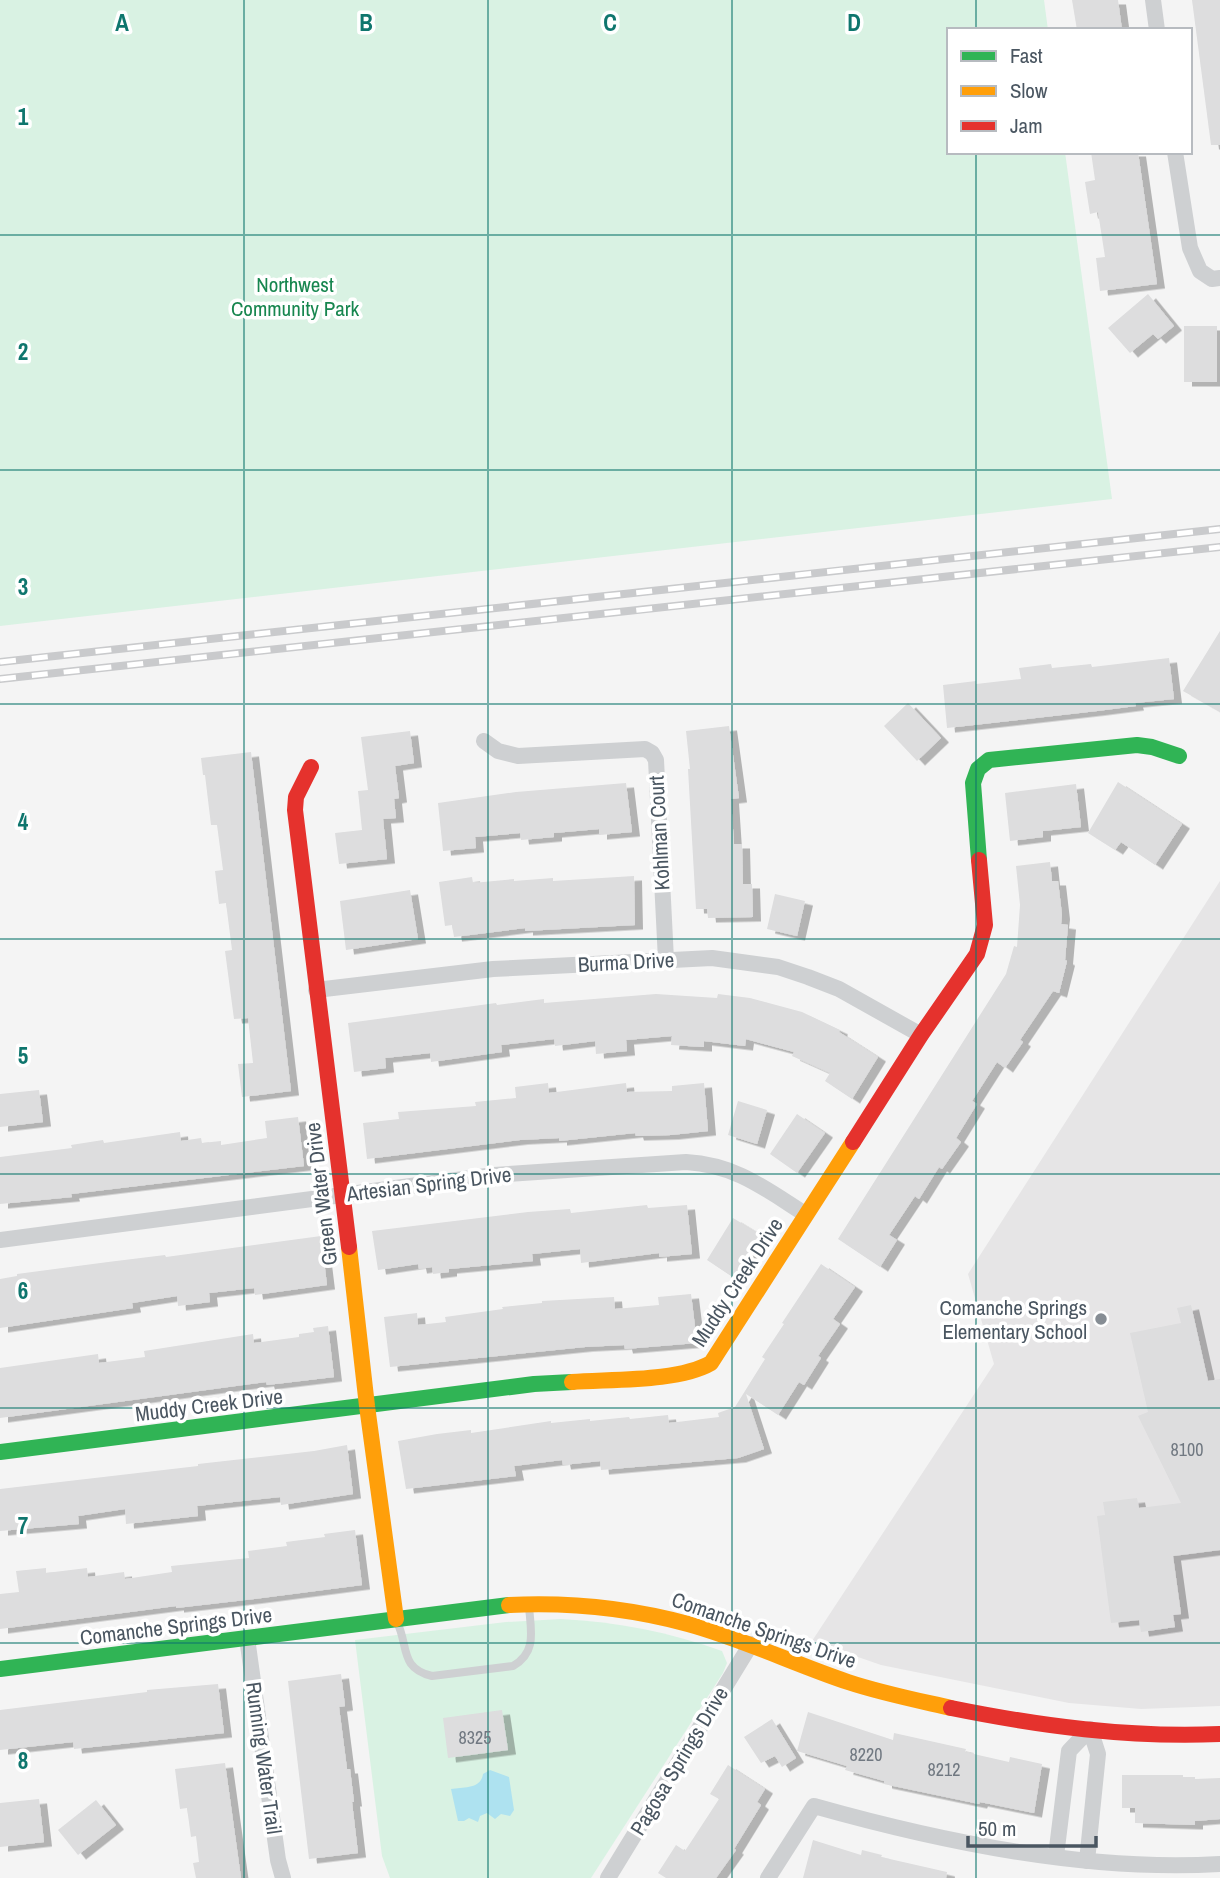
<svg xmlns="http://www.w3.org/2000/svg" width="1220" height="1878" font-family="'Archivo Narrow',sans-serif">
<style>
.education{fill:#e6e5e6}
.green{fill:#d9f2e3}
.water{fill:#aee2f0}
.building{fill:#ddddde;filter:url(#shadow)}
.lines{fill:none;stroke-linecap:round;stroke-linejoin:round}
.lane{stroke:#ced0d2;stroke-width:8}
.street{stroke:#ced0d2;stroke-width:16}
.fast{stroke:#30b455;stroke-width:16}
.slow{stroke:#ff9f0a;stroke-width:16}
.jam{stroke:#e5322d;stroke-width:16}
.rail-casing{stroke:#c9cacc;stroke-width:8}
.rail{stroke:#fff;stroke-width:5;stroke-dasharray:16;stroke-linecap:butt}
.grid{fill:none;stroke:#0f766e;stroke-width:2;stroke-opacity:0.55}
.poi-dot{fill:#868d94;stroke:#fff;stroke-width:2.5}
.labels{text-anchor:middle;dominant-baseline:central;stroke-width:7;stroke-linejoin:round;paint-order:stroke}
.number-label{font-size:18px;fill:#707881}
.park-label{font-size:21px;fill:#17864f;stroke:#fff}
.street-label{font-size:21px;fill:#4a5661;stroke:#fff}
.poi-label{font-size:21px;fill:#4a5661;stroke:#fff;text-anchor:end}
.grid-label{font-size:23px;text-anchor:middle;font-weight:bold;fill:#0f766e;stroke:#fff;stroke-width:7;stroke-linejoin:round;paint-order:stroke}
</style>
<defs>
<filter id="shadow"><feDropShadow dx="8" dy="4.5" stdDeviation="0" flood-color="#0004"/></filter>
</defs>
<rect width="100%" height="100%" fill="#f4f4f4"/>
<path class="education" d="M 1220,881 L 1220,1706 L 1141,1709 L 1069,1703 L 881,1665 L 812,1641 L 994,1364 L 968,1274 Z"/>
<g class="green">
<path d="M 0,0 L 1044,0 L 1048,30 L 949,30 L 949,152 L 1065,152 L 1112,499 L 0,626 Z"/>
<path d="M 561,1619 C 618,1622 669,1632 722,1651 L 727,1663 L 723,1673 L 591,1878 L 390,1878 L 382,1856 L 355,1640 L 506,1622 Z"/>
</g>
<path class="water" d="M 490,1770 L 509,1777 L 514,1810 L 510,1816 L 501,1814 L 495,1819 L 487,1813 L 480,1816 L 478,1822 L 469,1818 L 464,1821 L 458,1821 L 451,1789 C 464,1787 481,1789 483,1774 Z"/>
<g class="building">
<path d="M 1072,0 L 1118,0 L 1122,30 L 1077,30 Z"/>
<path d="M 1192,0 L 1220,0 L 1220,145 L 1211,145 Z"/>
<path d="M 1091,152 L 1138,152 L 1157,284 L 1100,291 L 1096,258 L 1105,257 L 1098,212 L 1090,214 L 1085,182 L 1095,180 Z"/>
<path d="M 1148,294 L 1174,326 L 1158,339 L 1153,334 L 1130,353 L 1108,328 Z"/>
<rect x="1184" y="326" width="33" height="56"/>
<path d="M 1220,631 L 1220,712 L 1183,691 Z"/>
<path d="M 1169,658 L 1174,699 L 1135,703 L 1136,706 L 1097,711 L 947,728 L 943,685 L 976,681 L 976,684 L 1021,679 L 1019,668 L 1051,664 L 1052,668 L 1091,664 L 1092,667 Z"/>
<path d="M 908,703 L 941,738 L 917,761 L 884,726 Z"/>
<path d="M 729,726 L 739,798 L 731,799 L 734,844 L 742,844 L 743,884 L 752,884 L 753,917 L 708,918 L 707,909 L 696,909 L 688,769 L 690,769 L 686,731 Z"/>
<path d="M 410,731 L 414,763 L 395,766 L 399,798 L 394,799 L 396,818 L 383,819 L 387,859 L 339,864 L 335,833 L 362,830 L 358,791 L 368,790 L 361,737 Z"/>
<path d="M 251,752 L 291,1091 L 242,1097 L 238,1064 L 253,1063 L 248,1018 L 234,1019 L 225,951 L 232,950 L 226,903 L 219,904 L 215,871 L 223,870 L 217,825 L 211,825 L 205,775 L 203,775 L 201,758 Z"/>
<path d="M 1118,782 L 1182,824 L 1155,865 L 1121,842 L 1115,850 L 1088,833 Z"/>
<path d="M 626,783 L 632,832 L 599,835 L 599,829 L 554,833 L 554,837 L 521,840 L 520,833 L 475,837 L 476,848 L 443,851 L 438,803 L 516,792 Z"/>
<path d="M 1076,784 L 1081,827 L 1043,831 L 1043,837 L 1010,841 L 1005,793 Z"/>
<path d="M 1050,862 L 1052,881 L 1058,881 L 1062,915 L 1061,924 L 1068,925 L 1065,960 L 1067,961 L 1059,993 L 1053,991 L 1020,1040 L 1023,1042 L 1005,1068 L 997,1062 L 972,1101 L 977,1104 L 956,1138 L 961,1142 L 942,1169 L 939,1167 L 919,1199 L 915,1196 L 889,1235 L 897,1240 L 880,1267 L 838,1239 L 1006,974 L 1014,946 L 1017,947 L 1020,905 L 1016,866 Z"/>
<path d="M 634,876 L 635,925 L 525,931 L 525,928 L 454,937 L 452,925 L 445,926 L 439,882 L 472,877 L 473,883 L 514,879 L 514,881 L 553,878 L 553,881 Z"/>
<path d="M 410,890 L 418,939 L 346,950 L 340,901 Z"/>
<path d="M 775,894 L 805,901 L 797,936 L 767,929 Z"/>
<path d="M 656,994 L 717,998 L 718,994 L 750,998 L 802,1012 L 840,1030 L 839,1032 L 878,1057 L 852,1099 L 825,1081 L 830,1073 L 792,1056 L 794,1052 L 746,1039 L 745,1046 L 704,1041 L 704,1047 L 671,1045 L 672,1036 L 626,1040 L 627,1051 L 596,1054 L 595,1041 L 555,1046 L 554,1039 L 501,1045 L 502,1052 L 431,1062 L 430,1053 L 385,1058 L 386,1068 L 354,1072 L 348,1023 L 496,1003 L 497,1005 L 544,999 L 544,1003 Z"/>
<path d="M 548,1083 L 549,1093 L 626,1083 L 627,1092 L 672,1091 L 672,1086 L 704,1083 L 708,1131 L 671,1135 L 636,1136 L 635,1133 L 559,1141 L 559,1138 L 520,1140 L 367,1159 L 363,1123 L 399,1119 L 398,1112 L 476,1106 L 475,1102 L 516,1098 L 515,1087 Z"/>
<path d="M 39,1090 L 43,1122 L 0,1127 L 0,1094 Z"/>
<path d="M 738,1101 L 767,1110 L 757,1144 L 728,1135 Z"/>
<path d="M 797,1114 L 825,1133 L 797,1173 L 770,1154 Z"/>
<path d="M 298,1117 L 304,1166 L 71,1194 L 72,1197 L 0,1204 L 0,1157 L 72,1148 L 71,1145 L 103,1140 L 104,1143 L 180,1132 L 181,1141 L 201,1138 L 202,1143 L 221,1141 L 221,1145 L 267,1138 L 265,1121 Z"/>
<path d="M 647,1205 L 648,1208 L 687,1205 L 692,1254 L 659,1257 L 659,1253 L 581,1263 L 580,1249 L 532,1254 L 533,1261 L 449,1269 L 449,1272 L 433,1274 L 432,1267 L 419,1269 L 418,1264 L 378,1270 L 372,1231 L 528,1212 L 570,1209 L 571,1213 Z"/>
<path d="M 733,1218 L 761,1235 L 734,1278 L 707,1260 Z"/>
<path d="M 321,1236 L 327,1285 L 255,1295 L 254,1288 L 209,1293 L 210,1302 L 178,1306 L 177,1296 L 132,1303 L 133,1308 L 0,1328 L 0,1279 L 17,1276 L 17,1274 L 108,1262 L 165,1255 L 166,1257 Z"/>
<path d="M 821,1264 L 855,1287 L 833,1319 L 840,1324 L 818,1356 L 821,1358 L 804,1385 L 799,1382 L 778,1415 L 746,1394 L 764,1449 L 738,1458 L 601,1470 L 600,1461 L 563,1465 L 562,1460 L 514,1466 L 516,1476 L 406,1489 L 398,1441 L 437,1434 L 471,1430 L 471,1433 L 551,1421 L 551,1423 L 590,1419 L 590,1421 L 629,1417 L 630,1419 L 668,1415 L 669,1423 L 719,1417 L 718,1413 L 735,1407 L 765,1359 L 762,1357 L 784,1324 L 782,1323 Z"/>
<path d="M 691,1294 L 697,1343 L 625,1349 L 624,1345 L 585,1347 L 390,1367 L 384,1317 L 417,1313 L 418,1325 L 446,1322 L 445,1317 L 503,1309 L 502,1307 L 542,1303 L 542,1301 L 614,1297 L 615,1309 L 659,1305 L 658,1297 Z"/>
<path d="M 1191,1305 L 1208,1381 L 1220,1379 L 1220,1550 L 1173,1556 L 1181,1614 L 1173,1615 L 1175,1627 L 1141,1632 L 1139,1620 L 1111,1623 L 1097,1516 L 1105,1515 L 1103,1502 L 1137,1498 L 1139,1508 L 1181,1503 L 1138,1416 L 1148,1412 L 1130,1333 L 1181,1323 L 1177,1308 Z"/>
<path d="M 328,1326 L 334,1377 L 267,1385 L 266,1382 L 0,1418 L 0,1368 L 98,1354 L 99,1363 L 145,1357 L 144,1351 L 253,1334 L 254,1343 L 299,1337 L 299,1334 L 314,1332 L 313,1328 Z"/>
<path d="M 347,1445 L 353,1494 L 281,1505 L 280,1497 L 197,1506 L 198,1516 L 126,1524 L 125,1509 L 78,1516 L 79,1524 L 0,1531 L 0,1489 L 198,1466 L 198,1464 L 314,1451 Z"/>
<path d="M 355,1530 L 362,1585 L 254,1599 L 176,1608 L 176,1606 L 0,1629 L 0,1594 L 19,1592 L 16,1571 L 46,1568 L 46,1573 L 87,1568 L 88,1577 L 124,1572 L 125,1579 L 172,1572 L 171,1566 L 249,1558 L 248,1551 L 287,1546 L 286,1542 L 325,1537 L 324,1534 Z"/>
<path d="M 341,1674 L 345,1706 L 339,1707 L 347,1769 L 350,1769 L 354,1802 L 352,1802 L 358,1853 L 309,1859 L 288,1681 Z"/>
<path d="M 218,1684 L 224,1733 L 74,1749 L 73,1742 L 0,1750 L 0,1710 L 147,1692 L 147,1690 Z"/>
<path d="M 502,1710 L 508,1750 L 448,1758 L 443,1718 Z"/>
<path d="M 808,1712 L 893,1740 L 894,1733 L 966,1749 L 965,1752 L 1009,1762 L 1010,1757 L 1042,1764 L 1034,1813 L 980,1802 L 979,1804 L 884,1784 L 884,1781 L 845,1770 L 847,1766 L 797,1751 Z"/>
<path d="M 772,1719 L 796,1758 L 782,1767 L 775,1756 L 761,1763 L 744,1737 Z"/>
<path d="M 225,1763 L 241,1878 L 196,1878 L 193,1863 L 199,1862 L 196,1836 L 191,1837 L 187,1808 L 180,1809 L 175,1769 Z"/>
<path d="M 728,1765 L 765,1789 L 757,1802 L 761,1805 L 734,1849 L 736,1850 L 716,1878 L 666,1878 L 658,1873 L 676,1845 L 685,1851 L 719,1799 L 710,1794 Z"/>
<path d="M 1122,1775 L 1183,1775 L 1183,1777 L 1195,1777 L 1195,1779 L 1220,1778 L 1220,1819 L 1195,1821 L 1195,1825 L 1135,1823 L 1135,1808 L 1122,1808 Z"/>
<path d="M 39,1799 L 44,1842 L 0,1847 L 0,1803 Z"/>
<path d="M 96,1800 L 116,1825 L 78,1855 L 58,1830 Z"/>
<path d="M 813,1840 L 861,1855 L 862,1850 L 882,1855 L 881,1857 L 947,1872 L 946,1878 L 803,1878 Z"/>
</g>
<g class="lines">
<path class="lane" d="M 397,1622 C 409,1646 399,1668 432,1676 L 513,1666 C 537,1652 531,1631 529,1607"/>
<g class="street">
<path d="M 1153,0 L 1157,30"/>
<path d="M 1175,152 L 1190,248 L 1200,271 L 1212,279 L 1220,278"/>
<path d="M 484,741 L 498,751 L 518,756 L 645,749 L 652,753 L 656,760 L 666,960"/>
<path d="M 316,990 L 493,969 L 712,958 L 778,967 L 808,977 L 839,989 L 921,1035"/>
<path d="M 0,1240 L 494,1175 L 686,1162 C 736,1165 764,1188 805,1214"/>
<path d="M 247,1638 L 278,1860 L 283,1878"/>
<path d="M 1056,1856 L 1069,1751 L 1090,1729 L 1098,1754 L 1087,1861"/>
<path d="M 608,1878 L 751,1644"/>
<path d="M 768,1878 L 814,1806 C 942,1842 1087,1872 1220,1864"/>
</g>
<g class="fast">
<path d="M 979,860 L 973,783 L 978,769 L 989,760 L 1137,745 L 1152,747 L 1179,756"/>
<path d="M 0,1452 L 534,1384 L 572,1382"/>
<path d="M 0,1669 L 509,1605"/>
</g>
<g class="slow">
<path d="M 349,1247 L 367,1406 L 396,1619"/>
<path d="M 572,1382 C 611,1379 678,1382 711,1363 L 853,1142"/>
<path d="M 509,1605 C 570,1602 629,1608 688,1624 C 743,1639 794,1664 848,1682 C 881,1693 916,1700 951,1708"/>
</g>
<g class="jam">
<path d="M 311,767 L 296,797 L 295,810 L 349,1247"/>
<path d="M 853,1142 L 921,1035 L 977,954 L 985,925 L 979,860"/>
<path d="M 951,1708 C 1040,1726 1129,1738 1220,1734"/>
</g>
<defs>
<g id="rail">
<path d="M 0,662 L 1220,529"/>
<path d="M 0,679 L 1220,547"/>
</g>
</defs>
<use href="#rail" class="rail-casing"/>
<use href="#rail" class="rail"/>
</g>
<path class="grid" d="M 244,0 L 244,1878M 488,0 L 488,1878M 732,0 L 732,1878M 976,0 L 976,30M 976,152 L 976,1878M 0,235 L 1220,235M 0,470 L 1220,470M 0,704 L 1220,704M 0,939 L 1220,939M 0,1174 L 1220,1174M 0,1408 L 1220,1408M 0,1643 L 1220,1643"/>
<circle class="poi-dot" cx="1101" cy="1319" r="7"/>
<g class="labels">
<g class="number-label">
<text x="1187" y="1449">8100</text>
<text x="475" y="1737">8325</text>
<text x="866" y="1754">8220</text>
<text x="944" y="1769">8212</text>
</g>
<g class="park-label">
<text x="295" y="284">Northwest<tspan x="295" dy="24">Community Park</tspan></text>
</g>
<g class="street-label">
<text transform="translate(659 833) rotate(-93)">Kohlman Court</text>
<text transform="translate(626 962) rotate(-3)">Burma Drive</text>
<text transform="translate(429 1184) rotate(-7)">Artesian Spring Drive</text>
<text transform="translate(321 1194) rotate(-97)">Green Water Drive</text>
<text transform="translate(737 1282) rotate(-57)">Muddy Creek Drive</text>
<text transform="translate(209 1405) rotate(-7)">Muddy Creek Drive</text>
<text transform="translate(176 1626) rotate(-7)">Comanche Springs Drive</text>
<text transform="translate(764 1630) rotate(19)">Comanche Springs Drive</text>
<text transform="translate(264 1758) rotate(82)">Running Water Trail</text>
<text transform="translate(679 1761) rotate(-59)">Pagosa Springs Drive</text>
</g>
<g class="poi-label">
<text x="1087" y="1307">Comanche Springs<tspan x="1087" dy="24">Elementary School</tspan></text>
</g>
</g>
<g class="grid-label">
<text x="122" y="31">A</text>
<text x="366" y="31">B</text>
<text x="610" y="31">C</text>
<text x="854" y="31">D</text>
<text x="23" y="125">1</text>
<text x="23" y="360">2</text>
<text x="23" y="595">3</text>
<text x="23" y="830">4</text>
<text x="23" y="1064">5</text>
<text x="23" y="1299">6</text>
<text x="23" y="1534">7</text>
<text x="23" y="1769">8</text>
</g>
<rect x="947" y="28" width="245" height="126" fill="#ffffff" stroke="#b7bbc0" stroke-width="2"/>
<rect x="961" y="51" width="35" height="10" fill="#30b455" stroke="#b7bbc0" stroke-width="2"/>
<text x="1010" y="63" font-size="21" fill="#4a5661">Fast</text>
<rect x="961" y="86" width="35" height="10" fill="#ff9f0a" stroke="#b7bbc0" stroke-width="2"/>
<text x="1010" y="98" font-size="21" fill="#4a5661">Slow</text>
<rect x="961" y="121" width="35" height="10" fill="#e5322d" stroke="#b7bbc0" stroke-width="2"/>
<text x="1010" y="133" font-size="21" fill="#4a5661">Jam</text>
<path d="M968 1836v10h128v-10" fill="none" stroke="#4a5661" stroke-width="3.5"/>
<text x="978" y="1836" font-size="21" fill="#4a5661" stroke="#ffffff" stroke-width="5" paint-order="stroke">50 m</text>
</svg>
